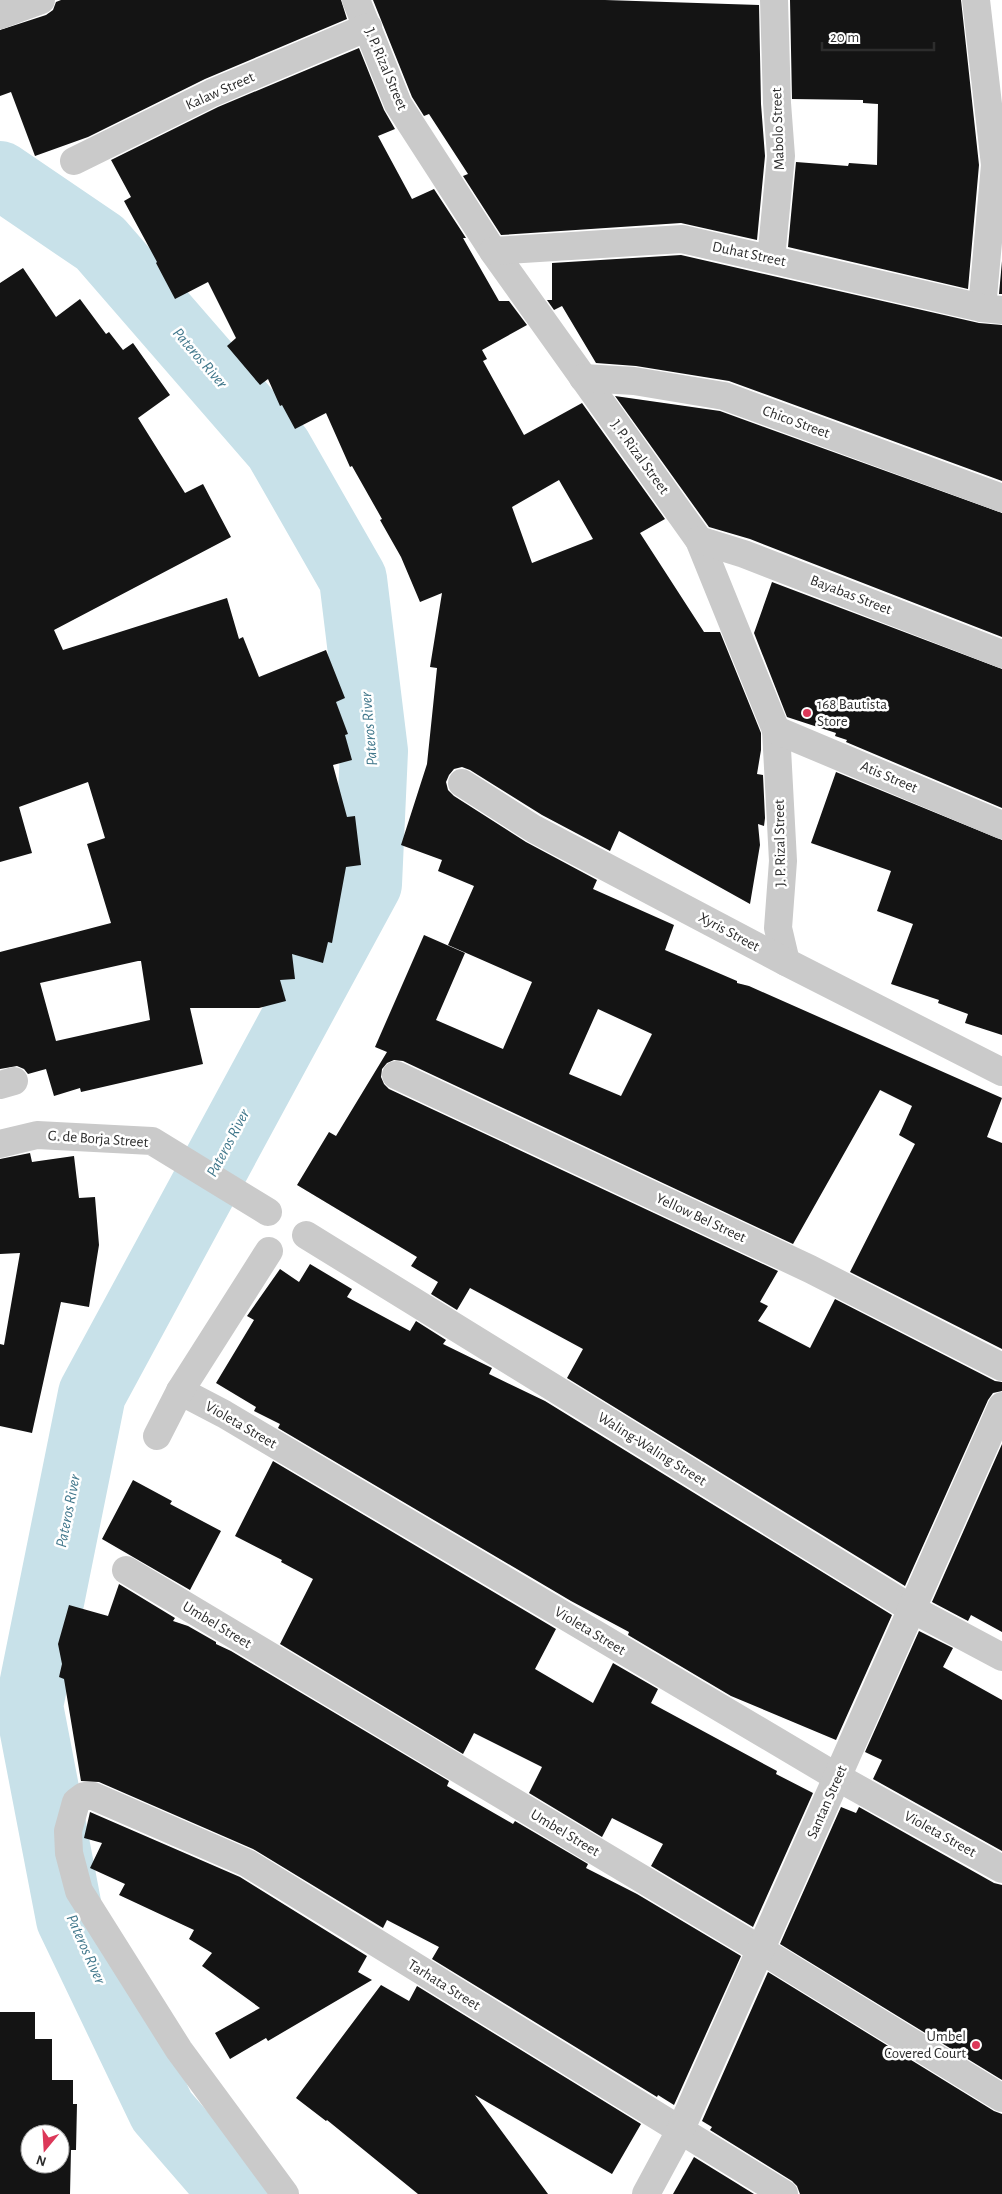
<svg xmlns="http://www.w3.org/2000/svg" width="1002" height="2194" font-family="'Alegreya Sans',sans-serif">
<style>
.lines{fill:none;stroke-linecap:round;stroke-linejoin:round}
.river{stroke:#c8e1e9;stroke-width:68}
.building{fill:#141414;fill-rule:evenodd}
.minor{stroke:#cacaca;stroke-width:28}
.poi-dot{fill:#dc3859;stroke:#fff;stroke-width:2}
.labels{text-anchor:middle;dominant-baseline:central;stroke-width:5;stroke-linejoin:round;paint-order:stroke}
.street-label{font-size:15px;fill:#2d2d2d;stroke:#fff}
.poi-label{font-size:15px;fill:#2d2d2d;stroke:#fff;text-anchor:start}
.water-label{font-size:16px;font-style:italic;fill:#40778b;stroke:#fff}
</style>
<rect width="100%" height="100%" fill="#fff"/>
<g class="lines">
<path class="river" d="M 0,175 L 100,243 L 278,448 L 353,579 L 374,751 L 368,884 L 92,1394 L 29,1706 L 70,1919 L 162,2111 L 234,2194"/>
</g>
<g class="building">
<path d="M 61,0 L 341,0 L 347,19 L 205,79 L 88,137 L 35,156 L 11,92 L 0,96 L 0,30 L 46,15 L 53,10 L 56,2 Z"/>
<path d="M 373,0 L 605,0 L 759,5 L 761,104 L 765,156 L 757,240 L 681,223 L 501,235 L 463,176 L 468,174 L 429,114 L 424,116 L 412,97 Z"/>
<path d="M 790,0 L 961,0 L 979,165 L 968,289 L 788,247 L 796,162 L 848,166 L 849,163 L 877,165 L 878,104 L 863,103 L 863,100 L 792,99 Z"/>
<path d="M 359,48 L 384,110 L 395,129 L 378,136 L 412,199 L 434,189 L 466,238 L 463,238 L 499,301 L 509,301 L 527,325 L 482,350 L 487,359 L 483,361 L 524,435 L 582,403 L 665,519 L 640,533 L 704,632 L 720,632 L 761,733 L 761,750 L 757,774 L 763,775 L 765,818 L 764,826 L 758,824 L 760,845 L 750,904 L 619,831 L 610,851 L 542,815 L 470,770 L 462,767 L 454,769 L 449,775 L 446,782 L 448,790 L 454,796 L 526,842 L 597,880 L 593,889 L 674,925 L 665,950 L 737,981 L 737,983 L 749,986 L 1002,1098 L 987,1137 L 1002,1143 L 1002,1349 L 850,1272 L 915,1144 L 899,1135 L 912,1106 L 880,1090 L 793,1244 L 403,1061 L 394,1060 L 387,1063 L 382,1069 L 381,1077 L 384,1084 L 389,1089 L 778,1271 L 760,1302 L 768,1306 L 758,1321 L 810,1348 L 835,1299 L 995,1381 L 1002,1382 L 1002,1391 L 993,1393 L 988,1400 L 905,1586 L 567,1378 L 583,1349 L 470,1288 L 457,1310 L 431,1294 L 438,1282 L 411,1266 L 417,1257 L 297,1185 L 329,1132 L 336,1136 L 387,1052 L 375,1047 L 424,935 L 465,953 L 436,1020 L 503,1049 L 532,982 L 448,945 L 474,886 L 438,871 L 442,860 L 401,845 L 427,764 L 437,668 L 430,667 L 442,593 L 420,602 L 401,557 L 380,520 L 382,519 L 352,466 L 350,467 L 326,413 L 295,429 L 282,405 L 280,406 L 268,379 L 260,385 L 227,346 L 236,338 L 208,282 L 175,299 L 156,263 L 157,262 L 124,201 L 131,197 L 111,160 L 218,107 ZM 559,480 L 593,539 L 532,563 L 512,507 ZM 598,1009 L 652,1034 L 621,1096 L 569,1074 Z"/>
<path d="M 681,255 L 979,323 L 1002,325 L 1002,481 L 729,381 L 636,366 L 596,363 L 562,306 L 554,310 L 547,300 L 552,300 L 552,263 Z"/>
<path d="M 1002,261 L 1002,294 L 999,294 Z"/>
<path d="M 23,268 L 56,317 L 80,299 L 106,334 L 109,332 L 123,350 L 133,343 L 170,395 L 138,418 L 185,493 L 203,484 L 231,537 L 54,630 L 63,650 L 227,598 L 239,639 L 243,637 L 259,677 L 326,650 L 345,698 L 336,702 L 348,734 L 345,735 L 352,760 L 333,765 L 347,817 L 355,816 L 361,865 L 346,867 L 332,943 L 328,942 L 323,963 L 292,954 L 295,979 L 280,980 L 286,1001 L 259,1008 L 190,1008 L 203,1064 L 81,1092 L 80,1088 L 54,1096 L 46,1069 L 28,1074 L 24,1069 L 17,1066 L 0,1069 L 0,952 L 111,923 L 87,844 L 105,838 L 88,782 L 19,807 L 32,853 L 0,862 L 0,283 ZM 138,961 L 141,961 L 150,1020 L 56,1041 L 40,983 Z"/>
<path d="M 615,396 L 720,411 L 1002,513 L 1002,637 L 750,539 L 709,527 Z"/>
<path d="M 772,582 L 1002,669 L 1002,808 L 846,742 L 847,740 L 835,736 L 836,733 L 787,717 L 754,633 Z"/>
<path d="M 836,772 L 1002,840 L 1002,1035 L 965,1023 L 968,1014 L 938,1003 L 939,1000 L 891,984 L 913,924 L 877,911 L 891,871 L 811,843 Z"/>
<path d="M 30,1153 L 32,1162 L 74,1156 L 79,1198 L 95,1197 L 99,1245 L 89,1307 L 61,1302 L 32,1433 L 0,1426 L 0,1344 L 4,1345 L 20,1253 L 0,1254 L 0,1159 Z"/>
<path d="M 310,1264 L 352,1289 L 347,1297 L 410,1331 L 416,1321 L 446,1340 L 443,1344 L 492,1368 L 489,1374 L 545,1401 L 892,1615 L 836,1740 L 731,1696 L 628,1635 L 629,1632 L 571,1601 L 278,1428 L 280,1424 L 254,1411 L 256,1407 L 216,1383 L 254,1320 L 247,1316 L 280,1269 L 299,1282 Z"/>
<path d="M 1002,1444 L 1002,1632 L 971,1615 L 968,1621 L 932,1602 Z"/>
<path d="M 273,1461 L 556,1629 L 535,1669 L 593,1703 L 613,1663 L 658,1689 L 651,1703 L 777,1771 L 776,1774 L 813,1793 L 753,1927 L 651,1866 L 663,1844 L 612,1818 L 602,1837 L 529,1793 L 542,1767 L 474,1733 L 463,1754 L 280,1644 L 313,1579 L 281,1562 L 282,1560 L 235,1536 Z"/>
<path d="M 133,1480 L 172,1501 L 170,1504 L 221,1531 L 190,1590 L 102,1539 Z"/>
<path d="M 119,1584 L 175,1618 L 173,1621 L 188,1626 L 216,1642 L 216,1644 L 231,1651 L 449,1781 L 447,1786 L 513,1824 L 515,1821 L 588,1864 L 586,1868 L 637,1894 L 741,1956 L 674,2105 L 658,2095 L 657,2097 L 432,1959 L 439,1947 L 387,1920 L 383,1928 L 253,1849 L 99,1782 L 81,1781 L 64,1679 L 59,1677 L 62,1664 L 58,1644 L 69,1605 L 108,1616 Z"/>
<path d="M 919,1631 L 953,1648 L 943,1667 L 1002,1700 L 1002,1851 L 873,1779 L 882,1760 L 865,1752 Z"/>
<path d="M 841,1807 L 856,1813 L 859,1807 L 994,1883 L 1002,1885 L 1002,2080 L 780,1944 Z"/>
<path d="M 90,1812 L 240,1877 L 367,1956 L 358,1972 L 372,1980 L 268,2041 L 266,2038 L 230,2059 L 215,2033 L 260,2008 L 202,1966 L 212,1953 L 189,1939 L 194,1930 L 119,1895 L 125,1884 L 90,1868 L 102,1843 L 84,1838 Z"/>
<path d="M 768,1972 L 994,2111 L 1002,2114 L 1002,2194 L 800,2194 L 797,2186 L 792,2181 L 710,2130 L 712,2127 L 702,2121 Z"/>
<path d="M 381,1985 L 409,2001 L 417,1986 L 641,2124 L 612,2174 L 475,2095 L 548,2194 L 418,2194 L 327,2120 L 326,2121 L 296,2098 Z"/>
<path d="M 0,2012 L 35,2012 L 35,2039 L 52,2039 L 52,2080 L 73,2080 L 73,2104 L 77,2104 L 76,2150 L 71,2150 L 70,2194 L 0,2194 ZM 30,2134 L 60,2134 L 60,2164 L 30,2164 Z"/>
<path d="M 694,2157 L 754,2194 L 673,2194 Z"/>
</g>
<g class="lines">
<g class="minor">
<path d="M 356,0 L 398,104 L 493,251 L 699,540 L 776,730 L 783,861 L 778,928 L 786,962"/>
<path d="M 976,0 L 995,165 L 982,308"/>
<path d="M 0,15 L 41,0"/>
<path d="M 74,161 L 212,93 L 368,27"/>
<path d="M 493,251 L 682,239 L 982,308 L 1002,310"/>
<path d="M 771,259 L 781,156 L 777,103 L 774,0"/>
<path d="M 583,378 L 634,381 L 724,396 L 1002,498"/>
<path d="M 699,540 L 744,554 L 1002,654"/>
<path d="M 776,730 L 1002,825"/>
<path d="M 462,783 L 534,829 L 786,962 L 1002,1072"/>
<path d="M 396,1075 L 810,1269 L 1002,1367"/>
<path d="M 0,1085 L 14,1081"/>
<path d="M 0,1144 L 37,1135 L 152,1141 L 268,1212"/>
<path d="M 306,1235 L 912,1609 L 1002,1657"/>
<path d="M 180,1391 L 224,1414 L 837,1777 L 1002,1869"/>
<path d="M 157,1436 L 180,1391 L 269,1251"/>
<path d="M 126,1570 L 761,1950 L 1002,2098"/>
<path d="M 285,2194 L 179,2050 L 79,1891 L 69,1853 L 68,1831 L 76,1802 L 84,1796 L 93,1796 L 247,1863 L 784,2194"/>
<path d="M 646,2194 L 680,2131 L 1002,1406"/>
</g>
</g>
<g class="poi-dot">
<circle cx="807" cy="713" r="5"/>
<circle cx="976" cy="2045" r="5"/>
</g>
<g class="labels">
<g class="street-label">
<text transform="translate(386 69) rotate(67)">J. P. Rizal Street</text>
<text transform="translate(220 91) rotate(-24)">Kalaw Street</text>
<text transform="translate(778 129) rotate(-92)">Mabolo Street</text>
<text transform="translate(749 254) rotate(12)">Duhat Street</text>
<text transform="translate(796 422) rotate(20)">Chico Street</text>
<text transform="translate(640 457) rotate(54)">J. P. Rizal Street</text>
<text transform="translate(851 595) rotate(21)">Bayabas Street</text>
<text transform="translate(889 777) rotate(23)">Atis Street</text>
<text transform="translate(780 843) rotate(-91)">J. P. Rizal Street</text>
<text transform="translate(729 932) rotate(28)">Xyris Street</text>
<text transform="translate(98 1139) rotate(4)">G. de Borja Street</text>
<text transform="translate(701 1218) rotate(25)">Yellow Bel Street</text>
<text transform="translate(241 1425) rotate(30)">Violeta Street</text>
<text transform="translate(652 1449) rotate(32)">Waling-Waling Street</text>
<text transform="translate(217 1625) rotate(31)">Umbel Street</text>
<text transform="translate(590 1631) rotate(31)">Violeta Street</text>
<text transform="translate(827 1802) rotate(-66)">Santan Street</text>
<text transform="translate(565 1833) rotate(31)">Umbel Street</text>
<text transform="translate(940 1834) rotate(29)">Violeta Street</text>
<text transform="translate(444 1985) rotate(32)">Tarhata Street</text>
</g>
<g class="poi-label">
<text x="817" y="704">168 Bautista<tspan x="817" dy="17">Store</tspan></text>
<text x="966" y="2036" text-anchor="end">Umbel<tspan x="966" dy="17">Covered Court</tspan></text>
</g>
<g class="water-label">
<text transform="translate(200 358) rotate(49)">Pateros River</text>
<text transform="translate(369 729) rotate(-95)">Pateros River</text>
<text transform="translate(228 1143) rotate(-62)">Pateros River</text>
<text transform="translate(68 1511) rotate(-79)">Pateros River</text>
<text transform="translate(86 1949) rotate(66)">Pateros River</text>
</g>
</g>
<g transform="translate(45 2149) rotate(198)"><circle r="24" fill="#ffffff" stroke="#ababab"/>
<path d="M0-4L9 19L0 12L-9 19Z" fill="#dc3859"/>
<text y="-8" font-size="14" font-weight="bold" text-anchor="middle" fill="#2d2d2d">N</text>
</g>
<path d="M822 42v8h112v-8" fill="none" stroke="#2d2d2d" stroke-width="2.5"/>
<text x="830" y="42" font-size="15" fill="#2d2d2d" stroke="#ffffff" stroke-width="4" paint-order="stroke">20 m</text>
</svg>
